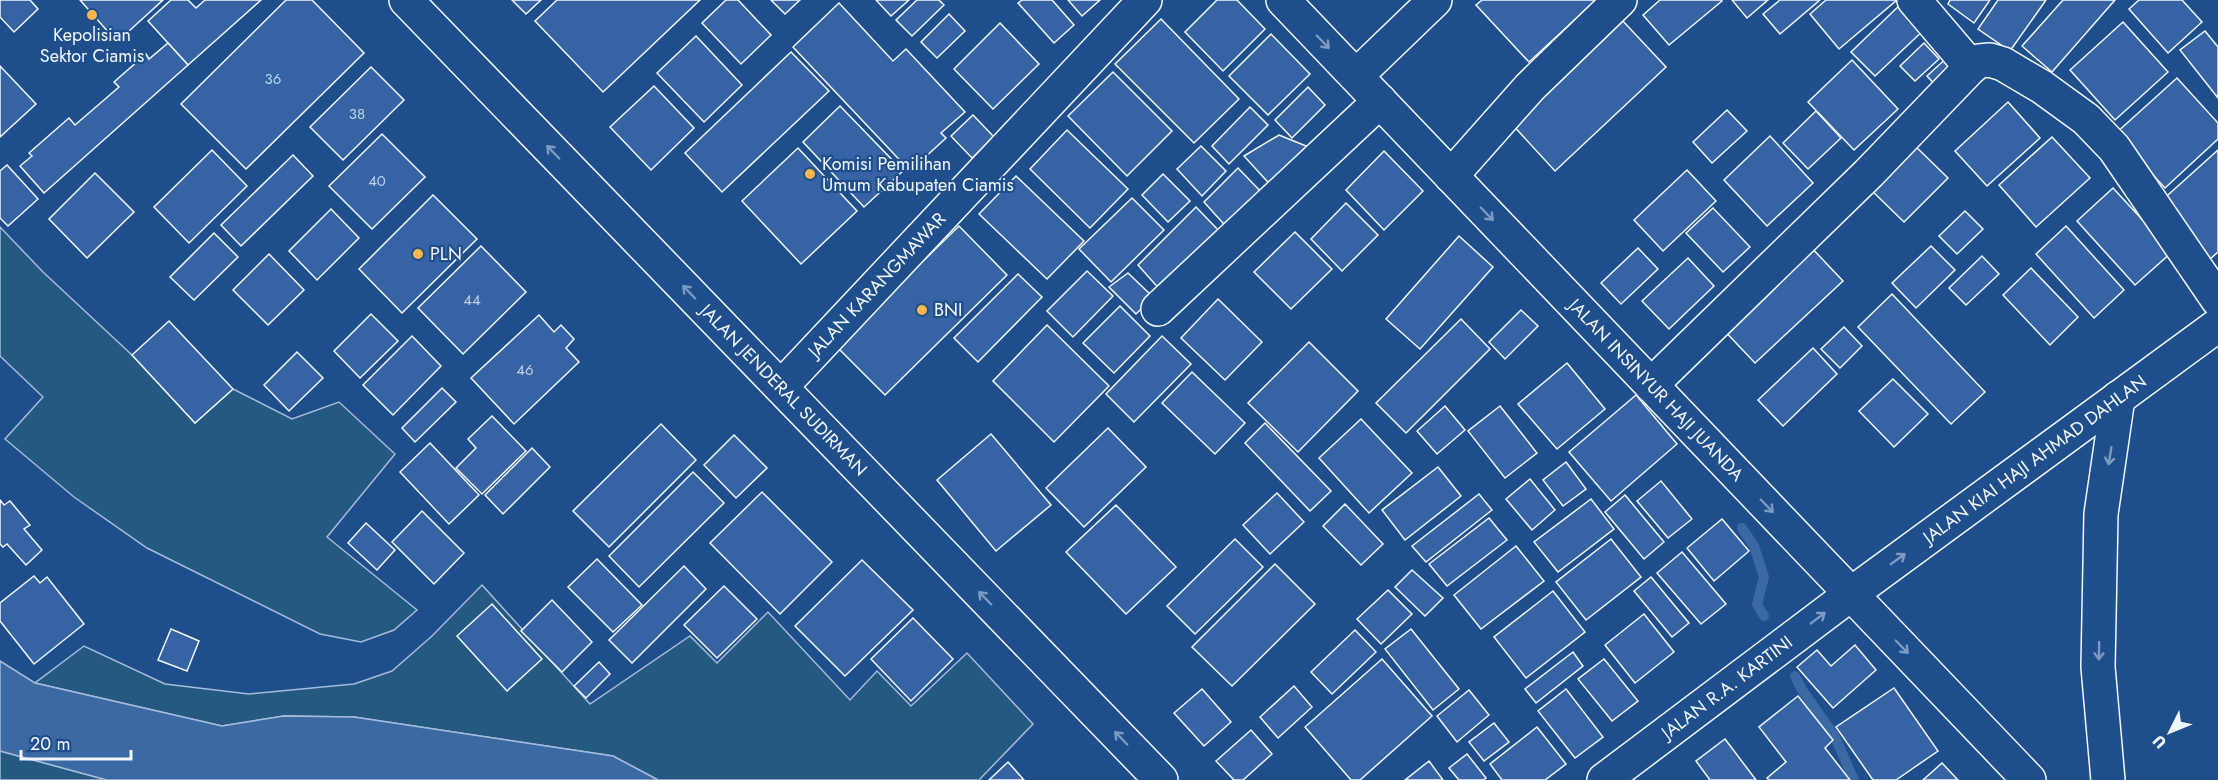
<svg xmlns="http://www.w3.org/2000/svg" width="2218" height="780" font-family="Jost,sans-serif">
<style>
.green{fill:#245a82;stroke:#a8bbd7;stroke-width:1.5}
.water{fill:#3b69a3;stroke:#a8bbd7;stroke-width:1.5}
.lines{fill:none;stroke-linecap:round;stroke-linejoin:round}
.stream{stroke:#3b69a3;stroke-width:10}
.building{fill:#3563a3;stroke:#f2f6ff;stroke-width:1.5}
.street-casing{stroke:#f2f6ff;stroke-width:36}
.secondary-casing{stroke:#f2f6ff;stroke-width:36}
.highway-casing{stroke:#f2f6ff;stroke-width:36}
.street{stroke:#1f4e8c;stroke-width:33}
.secondary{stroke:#1f4e8c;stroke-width:33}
.highway{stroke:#1f4e8c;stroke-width:33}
.oneway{stroke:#7e9ac0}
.poi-dot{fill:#ffb74d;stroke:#1f4e8c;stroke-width:2}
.labels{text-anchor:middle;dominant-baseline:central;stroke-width:4.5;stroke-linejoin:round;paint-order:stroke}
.number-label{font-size:15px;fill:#c3d1e8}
.poi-label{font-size:18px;fill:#f2f6ff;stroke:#1f4e8c;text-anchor:start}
.street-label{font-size:18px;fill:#f2f6ff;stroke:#1f4e8c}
</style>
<rect width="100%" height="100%" fill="#1f4e8c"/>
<g class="green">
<path d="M 0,227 L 43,272 L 132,355 L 195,423 L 233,389 L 292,419 L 339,402 L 395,454 L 327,537 L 417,610 L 394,630 L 361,642 L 320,634 L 147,548 L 74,497 L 5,439 L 43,397 L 0,356 Z"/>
<path d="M 482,585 L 590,704 L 690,636 L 717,663 L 768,612 L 850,700 L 877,671 L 911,706 L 967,653 L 1033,724 L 979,780 L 658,780 L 613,756 L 354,717 L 284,716 L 222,726 L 35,683 L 84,646 L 165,684 L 249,694 L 354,684 L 392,671 L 432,636 Z"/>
<path d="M 0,751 L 107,780 L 0,780 Z"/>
</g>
<path class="water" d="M 0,661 L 35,683 L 222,726 L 284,716 L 354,717 L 613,756 L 658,780 L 107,780 L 0,751 Z"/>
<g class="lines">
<g class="stream">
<path d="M 1742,528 L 1754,546 L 1764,577 L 1757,604 L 1764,616"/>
<path d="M 1795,676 L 1802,690 L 1834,735 L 1854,780"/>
</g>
</g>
<g class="building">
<path d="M 0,0 L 30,0 L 38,9 L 14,32 L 0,17 Z"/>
<path d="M 80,0 L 163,0 L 117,42 Z"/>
<path d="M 171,0 L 188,0 L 196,8 L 205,0 L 261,0 L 188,65 L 148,21 Z"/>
<path d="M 286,0 L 312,0 L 364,53 L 246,169 L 181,104 Z"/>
<path d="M 512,0 L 541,0 L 526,14 Z"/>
<path d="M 557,0 L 700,0 L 603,92 L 535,21 Z"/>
<path d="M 726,0 L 738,0 L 771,35 L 741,64 L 702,23 Z"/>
<path d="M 771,0 L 800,0 L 785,14 Z"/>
<path d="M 876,0 L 909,0 L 891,16 Z"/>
<path d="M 917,0 L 939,0 L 944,5 L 912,36 L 896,20 Z"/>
<path d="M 1022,0 L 1052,0 L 1074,25 L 1054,43 L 1018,3 Z"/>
<path d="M 1068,0 L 1100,0 L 1082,16 Z"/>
<path d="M 1217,0 L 1237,0 L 1265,29 L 1223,71 L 1185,32 Z"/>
<path d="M 1482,0 L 1596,0 L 1529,62 L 1476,5 Z"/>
<path d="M 1660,0 L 1721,0 L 1722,1 L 1669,45 L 1643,15 Z"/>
<path d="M 1732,0 L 1768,0 L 1747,18 Z"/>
<path d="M 1780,0 L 1820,0 L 1780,34 L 1763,14 Z"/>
<path d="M 1826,0 L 1897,0 L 1839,49 L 1810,14 Z"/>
<path d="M 1950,0 L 1990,0 L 1974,23 L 1948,4 Z"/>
<path d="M 1998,0 L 2046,0 L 2010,51 L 1978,29 Z"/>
<path d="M 2063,0 L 2115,0 L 2052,72 L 2022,46 Z"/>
<path d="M 2139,0 L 2182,0 L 2202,22 L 2168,53 L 2129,9 Z"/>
<path d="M 1903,2 L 1927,27 L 1875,76 L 1851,52 Z"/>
<path d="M 839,3 L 893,61 L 906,49 L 965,112 L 941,133 L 946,138 L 910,171 L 793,47 Z"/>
<path d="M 949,14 L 965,31 L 937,58 L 921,42 Z"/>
<path d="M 1161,19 L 1239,99 L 1194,143 L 1115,64 Z"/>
<path d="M 1621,19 L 1666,67 L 1555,171 L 1510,122 Z"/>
<path d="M 2123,22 L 2168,72 L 2115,120 L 2070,70 Z"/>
<path d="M 1000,23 L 1039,64 L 993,109 L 954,69 Z"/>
<path d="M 2205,31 L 2218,47 L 2218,98 L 2180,50 Z"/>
<path d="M 1271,34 L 1310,74 L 1268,115 L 1229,76 Z"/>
<path d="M 696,36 L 742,85 L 704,122 L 657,73 Z"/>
<path d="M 168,43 L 188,65 L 44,193 L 20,166 L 32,156 L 29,153 L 69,118 L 75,125 L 119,87 L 114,82 L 146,54 L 149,59 Z"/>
<path d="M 1924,43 L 1939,59 L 1915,81 L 1900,66 Z"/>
<path d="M 791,52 L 829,91 L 722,192 L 685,153 Z"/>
<path d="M 1951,54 L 1963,67 L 1940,90 L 1927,76 Z"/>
<path d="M 1852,60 L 1898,109 L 1854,150 L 1808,102 Z"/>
<path d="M 0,66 L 36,104 L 0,137 Z"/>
<path d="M 371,67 L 404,100 L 343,160 L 310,127 Z"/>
<path d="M 1113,72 L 1172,131 L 1127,176 L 1068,116 Z"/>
<path d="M 2177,78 L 2218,123 L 2218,139 L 2165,188 L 2115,134 Z"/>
<path d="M 654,86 L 694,128 L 651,170 L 610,127 Z"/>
<path d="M 1308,87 L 1325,105 L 1292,138 L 1275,120 Z"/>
<path d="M 2008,102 L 2040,138 L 1987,186 L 1955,151 Z"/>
<path d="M 840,106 L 903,171 L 864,207 L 803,142 Z"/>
<path d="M 1250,107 L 1268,125 L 1229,164 L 1212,146 Z"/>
<path d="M 1727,110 L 1747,131 L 1712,163 L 1693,142 Z"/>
<path d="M 1816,111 L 1841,138 L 1808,169 L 1783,143 Z"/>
<path d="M 973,115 L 994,137 L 972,158 L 951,136 Z"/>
<path d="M 1067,130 L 1128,189 L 1090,228 L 1030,169 Z"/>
<path d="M 382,134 L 425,177 L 372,229 L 329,186 Z"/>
<path d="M 1279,135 L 1316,150 L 1275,190 L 1244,156 Z"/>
<path d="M 1770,136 L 1813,183 L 1767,226 L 1724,180 Z"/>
<path d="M 2052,137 L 2090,178 L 2036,227 L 1999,185 Z"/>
<path d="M 1911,142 L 1948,178 L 1904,222 L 1867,186 Z"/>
<path d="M 1201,146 L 1226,171 L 1202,196 L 1177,169 Z"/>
<path d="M 798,148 L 857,211 L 801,264 L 742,201 Z"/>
<path d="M 212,150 L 247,186 L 189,243 L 154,207 Z"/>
<path d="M 2218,150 L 2218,252 L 2210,259 L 2159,203 Z"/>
<path d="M 1384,151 L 1423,191 L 1384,230 L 1346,190 Z"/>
<path d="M 293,155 L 313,176 L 241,246 L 221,225 Z"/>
<path d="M 7,165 L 38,199 L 8,226 L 0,218 L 0,171 Z"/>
<path d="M 1238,168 L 1266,197 L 1231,232 L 1204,202 Z"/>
<path d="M 1687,170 L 1716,201 L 1663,251 L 1634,220 Z"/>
<path d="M 95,173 L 134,212 L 87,258 L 49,219 Z"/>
<path d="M 1163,174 L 1190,201 L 1168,222 L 1142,195 Z"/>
<path d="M 1016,176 L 1084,241 L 1047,279 L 979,214 Z"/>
<path d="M 2113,188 L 2172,252 L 2135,285 L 2077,221 Z"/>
<path d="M 433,195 L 477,239 L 402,313 L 359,269 Z"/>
<path d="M 1132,198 L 1164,230 L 1111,282 L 1079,249 Z"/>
<path d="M 1346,203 L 1378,235 L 1342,271 L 1311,239 Z"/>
<path d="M 1196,207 L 1222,234 L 1162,292 L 1138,265 Z"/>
<path d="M 1713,208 L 1750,247 L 1723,272 L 1686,233 Z"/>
<path d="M 331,209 L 359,238 L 317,280 L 289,251 Z"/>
<path d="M 1965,211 L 1983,229 L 1957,254 L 1939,236 Z"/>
<path d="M 959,226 L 1007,275 L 885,395 L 836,346 Z"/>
<path d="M 2066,226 L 2124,290 L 2094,318 L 2036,254 Z"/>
<path d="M 1295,232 L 1332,269 L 1291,309 L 1254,272 Z"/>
<path d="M 214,233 L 238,257 L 194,300 L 170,277 Z"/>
<path d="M 1459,236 L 1493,267 L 1420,349 L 1386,319 Z"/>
<path d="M 1807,243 L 1843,281 L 1755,363 L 1719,325 Z"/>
<path d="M 481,246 L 526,292 L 463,354 L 418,308 Z"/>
<path d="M 1931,246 L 1955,270 L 1916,308 L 1892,283 Z"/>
<path d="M 1638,248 L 1658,269 L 1621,304 L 1601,283 Z"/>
<path d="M 269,254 L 304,290 L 268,325 L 233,290 Z"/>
<path d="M 1982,256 L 1999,274 L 1966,305 L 1949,288 Z"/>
<path d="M 1688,258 L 1714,286 L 1669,329 L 1642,301 Z"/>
<path d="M 2031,268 L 2078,317 L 2050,345 L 2003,295 Z"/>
<path d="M 1087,271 L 1113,296 L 1073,337 L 1047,311 Z"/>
<path d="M 1128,273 L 1153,297 L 1136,314 L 1109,287 Z"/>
<path d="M 1018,274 L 1042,297 L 978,362 L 954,338 Z"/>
<path d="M 1892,294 L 1985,392 L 1951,424 L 1858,327 Z"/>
<path d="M 1218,299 L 1262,342 L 1225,380 L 1181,338 Z"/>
<path d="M 1120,306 L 1150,336 L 1114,373 L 1083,343 Z"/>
<path d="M 1521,310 L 1538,326 L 1505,359 L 1489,342 Z"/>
<path d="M 371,314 L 398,341 L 360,378 L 334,351 Z"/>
<path d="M 539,315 L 554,332 L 561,325 L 574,339 L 566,348 L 579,362 L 514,424 L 471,378 Z"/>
<path d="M 1461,319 L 1490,349 L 1406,433 L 1376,403 Z"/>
<path d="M 169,321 L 233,389 L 195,423 L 132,355 Z"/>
<path d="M 1047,325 L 1109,386 L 1054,442 L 993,381 Z"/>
<path d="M 1844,327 L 1862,346 L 1840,368 L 1821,349 Z"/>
<path d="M 412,336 L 441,366 L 393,415 L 363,385 Z"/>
<path d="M 1162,336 L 1191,364 L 1134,422 L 1106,394 Z"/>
<path d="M 1309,342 L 1358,391 L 1298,452 L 1248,403 Z"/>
<path d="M 1813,348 L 1837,374 L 1783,426 L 1758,400 Z"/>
<path d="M 297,352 L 323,378 L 289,411 L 264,385 Z"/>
<path d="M 1567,363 L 1605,409 L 1557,449 L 1518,404 Z"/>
<path d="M 1192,372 L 1245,423 L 1215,454 L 1162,403 Z"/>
<path d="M 1893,379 L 1928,414 L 1894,447 L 1859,411 Z"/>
<path d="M 442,388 L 456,402 L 415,442 L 402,428 Z"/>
<path d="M 1636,395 L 1677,444 L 1611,501 L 1569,452 Z"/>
<path d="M 1445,406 L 1465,430 L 1437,454 L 1417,431 Z"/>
<path d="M 1500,406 L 1537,453 L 1505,478 L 1468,431 Z"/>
<path d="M 492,416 L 526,451 L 482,494 L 456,468 L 476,448 L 468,439 Z"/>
<path d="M 1361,419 L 1412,473 L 1369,513 L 1319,458 Z"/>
<path d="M 1265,423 L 1331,491 L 1310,511 L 1245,443 Z"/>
<path d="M 661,424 L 696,460 L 609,547 L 573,511 Z"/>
<path d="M 1108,428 L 1146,467 L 1084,527 L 1046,488 Z"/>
<path d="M 991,434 L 1051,505 L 996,551 L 937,480 Z"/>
<path d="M 734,435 L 767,468 L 736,498 L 704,465 Z"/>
<path d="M 430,443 L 479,495 L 449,524 L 400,472 Z"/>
<path d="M 532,448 L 550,467 L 503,514 L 485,495 Z"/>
<path d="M 1566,462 L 1586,489 L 1563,506 L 1543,480 Z"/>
<path d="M 1438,467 L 1461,496 L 1405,540 L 1382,510 Z"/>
<path d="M 693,472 L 724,503 L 639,587 L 609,556 Z"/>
<path d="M 1530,479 L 1555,510 L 1532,530 L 1506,499 Z"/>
<path d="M 1661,481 L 1692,519 L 1668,538 L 1637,501 Z"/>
<path d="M 762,492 L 832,562 L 780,614 L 710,543 Z"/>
<path d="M 1277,493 L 1304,522 L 1270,554 L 1243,525 Z"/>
<path d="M 1479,494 L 1492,510 L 1426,562 L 1412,546 Z"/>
<path d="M 1625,495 L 1664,542 L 1644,559 L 1605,512 Z"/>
<path d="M 1591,499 L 1614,529 L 1558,572 L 1534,542 Z"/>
<path d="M 0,500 L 4,505 L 10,501 L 30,525 L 24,529 L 42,550 L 26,565 L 7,544 L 3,547 L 0,544 Z"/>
<path d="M 1345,504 L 1383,544 L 1361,565 L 1323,526 Z"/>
<path d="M 1116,505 L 1176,567 L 1126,614 L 1066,552 Z"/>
<path d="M 422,511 L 464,553 L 434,584 L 392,542 Z"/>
<path d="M 1489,518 L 1507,540 L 1447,586 L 1429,564 Z"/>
<path d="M 1722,519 L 1749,551 L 1714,581 L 1687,548 Z"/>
<path d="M 366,523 L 395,550 L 377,570 L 348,543 Z"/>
<path d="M 1235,539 L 1263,567 L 1195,634 L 1167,606 Z"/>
<path d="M 1611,539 L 1641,577 L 1586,620 L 1556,582 Z"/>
<path d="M 1516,546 L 1544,581 L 1481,629 L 1454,595 Z"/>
<path d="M 1682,552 L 1726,604 L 1701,624 L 1657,573 Z"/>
<path d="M 597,559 L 642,605 L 613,632 L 568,587 Z"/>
<path d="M 862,560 L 913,610 L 845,676 L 795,626 Z"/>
<path d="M 1275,564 L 1315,604 L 1232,686 L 1192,647 Z"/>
<path d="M 684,566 L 706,589 L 632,663 L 609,640 Z"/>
<path d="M 1412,570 L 1443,598 L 1425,616 L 1395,587 Z"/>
<path d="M 34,576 L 40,583 L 47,577 L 84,624 L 34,664 L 0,621 L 0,603 Z"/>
<path d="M 1651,577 L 1689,623 L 1672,637 L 1634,591 Z"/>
<path d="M 724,586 L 757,619 L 717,658 L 684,625 Z"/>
<path d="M 1388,590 L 1412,614 L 1381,644 L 1357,619 Z"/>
<path d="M 1553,591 L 1585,632 L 1526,678 L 1494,637 Z"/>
<path d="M 552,600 L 592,642 L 562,672 L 521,631 Z"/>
<path d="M 492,604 L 542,659 L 507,691 L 457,636 Z"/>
<path d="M 1644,614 L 1674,652 L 1635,683 L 1605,645 Z"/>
<path d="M 913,618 L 953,659 L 911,701 L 871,659 Z"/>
<path d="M 171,629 L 199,641 L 187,671 L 158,660 Z"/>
<path d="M 1411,629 L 1459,689 L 1433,710 L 1385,649 Z"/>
<path d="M 1355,630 L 1376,652 L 1332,694 L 1311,672 Z"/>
<path d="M 1855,645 L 1876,670 L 1833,708 L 1797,667 L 1817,650 L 1831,666 Z"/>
<path d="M 1573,652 L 1583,666 L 1536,703 L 1525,689 Z"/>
<path d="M 1382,659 L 1432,716 L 1360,780 L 1351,780 L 1305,727 Z"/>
<path d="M 1604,659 L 1638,701 L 1612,721 L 1578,679 Z"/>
<path d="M 599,662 L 610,674 L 586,698 L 574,686 Z"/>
<path d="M 1294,686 L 1312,707 L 1278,738 L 1260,717 Z"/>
<path d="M 1894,688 L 1938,751 L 1896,780 L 1873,780 L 1836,727 Z"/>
<path d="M 1202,689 L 1231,722 L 1204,746 L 1174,713 Z"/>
<path d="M 1566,689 L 1603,737 L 1575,758 L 1538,711 Z"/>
<path d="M 1469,690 L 1489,715 L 1457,742 L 1437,716 Z"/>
<path d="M 1798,696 L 1833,740 L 1825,748 L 1850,780 L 1769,780 L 1767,778 L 1786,762 L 1759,727 Z"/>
<path d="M 1494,723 L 1509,742 L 1484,761 L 1469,742 Z"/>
<path d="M 1537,727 L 1566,764 L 1545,780 L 1502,780 L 1490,764 Z"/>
<path d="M 1251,730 L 1272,754 L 1243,780 L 1234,780 L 1216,761 Z"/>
<path d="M 1725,739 L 1756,780 L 1710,780 L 1696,761 Z"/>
<path d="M 1467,754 L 1486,778 L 1483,780 L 1459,780 L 1449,768 Z"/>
<path d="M 1429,761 L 1443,780 L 1405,780 Z"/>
<path d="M 1008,762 L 1024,780 L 989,780 Z"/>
<path d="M 1942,763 L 1958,780 L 1923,780 Z"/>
</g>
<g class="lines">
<defs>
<g id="street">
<path d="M 1914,0 L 1971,67"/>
<path d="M 1356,76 L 1435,0"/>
<path d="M 1451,176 L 1530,87 L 1620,0"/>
<path d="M 1158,309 L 1380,101"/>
<path d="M 1651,385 L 1869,173 L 1971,67 L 1979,61 L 1990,60 L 2003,64 L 2042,87 L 2086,119 L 2114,148 L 2218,300"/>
<path id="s1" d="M 781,387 L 1145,0"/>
</g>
<g id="secondary">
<path id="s2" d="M 1604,780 L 1851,594 L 2218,325"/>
</g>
<g id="highway">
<path id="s3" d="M 406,0 L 1161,780"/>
<path id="s4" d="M 1283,0 L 2029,780"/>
<path d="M 2108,780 L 2098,667 L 2101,514 L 2118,398"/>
</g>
</defs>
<use href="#street" class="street-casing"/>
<use href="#secondary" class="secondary-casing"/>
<use href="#highway" class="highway-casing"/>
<use href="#street" class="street"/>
<use href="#secondary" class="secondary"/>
<use href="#highway" class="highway"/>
</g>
<defs><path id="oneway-shaft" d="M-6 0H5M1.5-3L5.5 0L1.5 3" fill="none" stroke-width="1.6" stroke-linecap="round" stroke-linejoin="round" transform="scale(1.5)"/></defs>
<g class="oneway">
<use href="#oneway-shaft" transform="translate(1323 42) rotate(46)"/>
<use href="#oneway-shaft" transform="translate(553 152) rotate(-134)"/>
<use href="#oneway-shaft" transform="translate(1487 214) rotate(46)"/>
<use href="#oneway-shaft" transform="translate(689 292) rotate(-134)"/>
<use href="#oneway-shaft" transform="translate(2110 456) rotate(99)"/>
<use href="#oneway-shaft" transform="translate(1767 506) rotate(46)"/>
<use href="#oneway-shaft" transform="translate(1898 559) rotate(-36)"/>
<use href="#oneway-shaft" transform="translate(985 598) rotate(-134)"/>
<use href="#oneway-shaft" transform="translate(1818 618) rotate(-37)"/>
<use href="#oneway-shaft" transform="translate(1902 647) rotate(46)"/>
<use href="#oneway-shaft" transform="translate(2099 651) rotate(91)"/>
<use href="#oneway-shaft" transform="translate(1121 738) rotate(-134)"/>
</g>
<g class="poi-dot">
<circle cx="92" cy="15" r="6"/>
<circle cx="810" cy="174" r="6"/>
<circle cx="418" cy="254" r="6"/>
<circle cx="922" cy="310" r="6"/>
</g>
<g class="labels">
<g class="number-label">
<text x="273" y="79">36</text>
<text x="357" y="114">38</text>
<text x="377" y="181">40</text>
<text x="472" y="300">44</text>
<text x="525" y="370">46</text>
</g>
<g class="poi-label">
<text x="92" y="35" text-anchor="middle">Kepolisian<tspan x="92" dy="21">Sektor Ciamis</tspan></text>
<text x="822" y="164">Komisi Pemilihan<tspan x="822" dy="21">Umum Kabupaten Ciamis</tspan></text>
<text x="430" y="254">PLN</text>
<text x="934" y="310">BNI</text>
</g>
<g class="street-label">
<text stroke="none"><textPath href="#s1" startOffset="140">JALAN KARANGMAWAR</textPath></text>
<text stroke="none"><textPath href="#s3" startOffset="543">JALAN JENDERAL SUDIRMAN</textPath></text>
<text stroke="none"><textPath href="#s4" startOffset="540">JALAN INSINYUR HAJI JUANDA</textPath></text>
<text stroke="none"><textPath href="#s2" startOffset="537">JALAN KIAI HAJI AHMAD DAHLAN</textPath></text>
<text stroke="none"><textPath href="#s2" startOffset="154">JALAN R.A. KARTINI</textPath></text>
</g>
</g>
<g transform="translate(2170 732) rotate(227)" stroke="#1f4e8c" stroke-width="4.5" paint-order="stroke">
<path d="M0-4.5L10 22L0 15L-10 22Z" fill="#f2f6ff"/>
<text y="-9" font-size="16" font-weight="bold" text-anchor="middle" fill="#f2f6ff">U</text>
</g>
<path d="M21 750v9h110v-9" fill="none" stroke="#f2f6ff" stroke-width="3"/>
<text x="30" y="750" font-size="18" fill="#f2f6ff" stroke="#1f4e8c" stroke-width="4.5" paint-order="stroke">20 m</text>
</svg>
